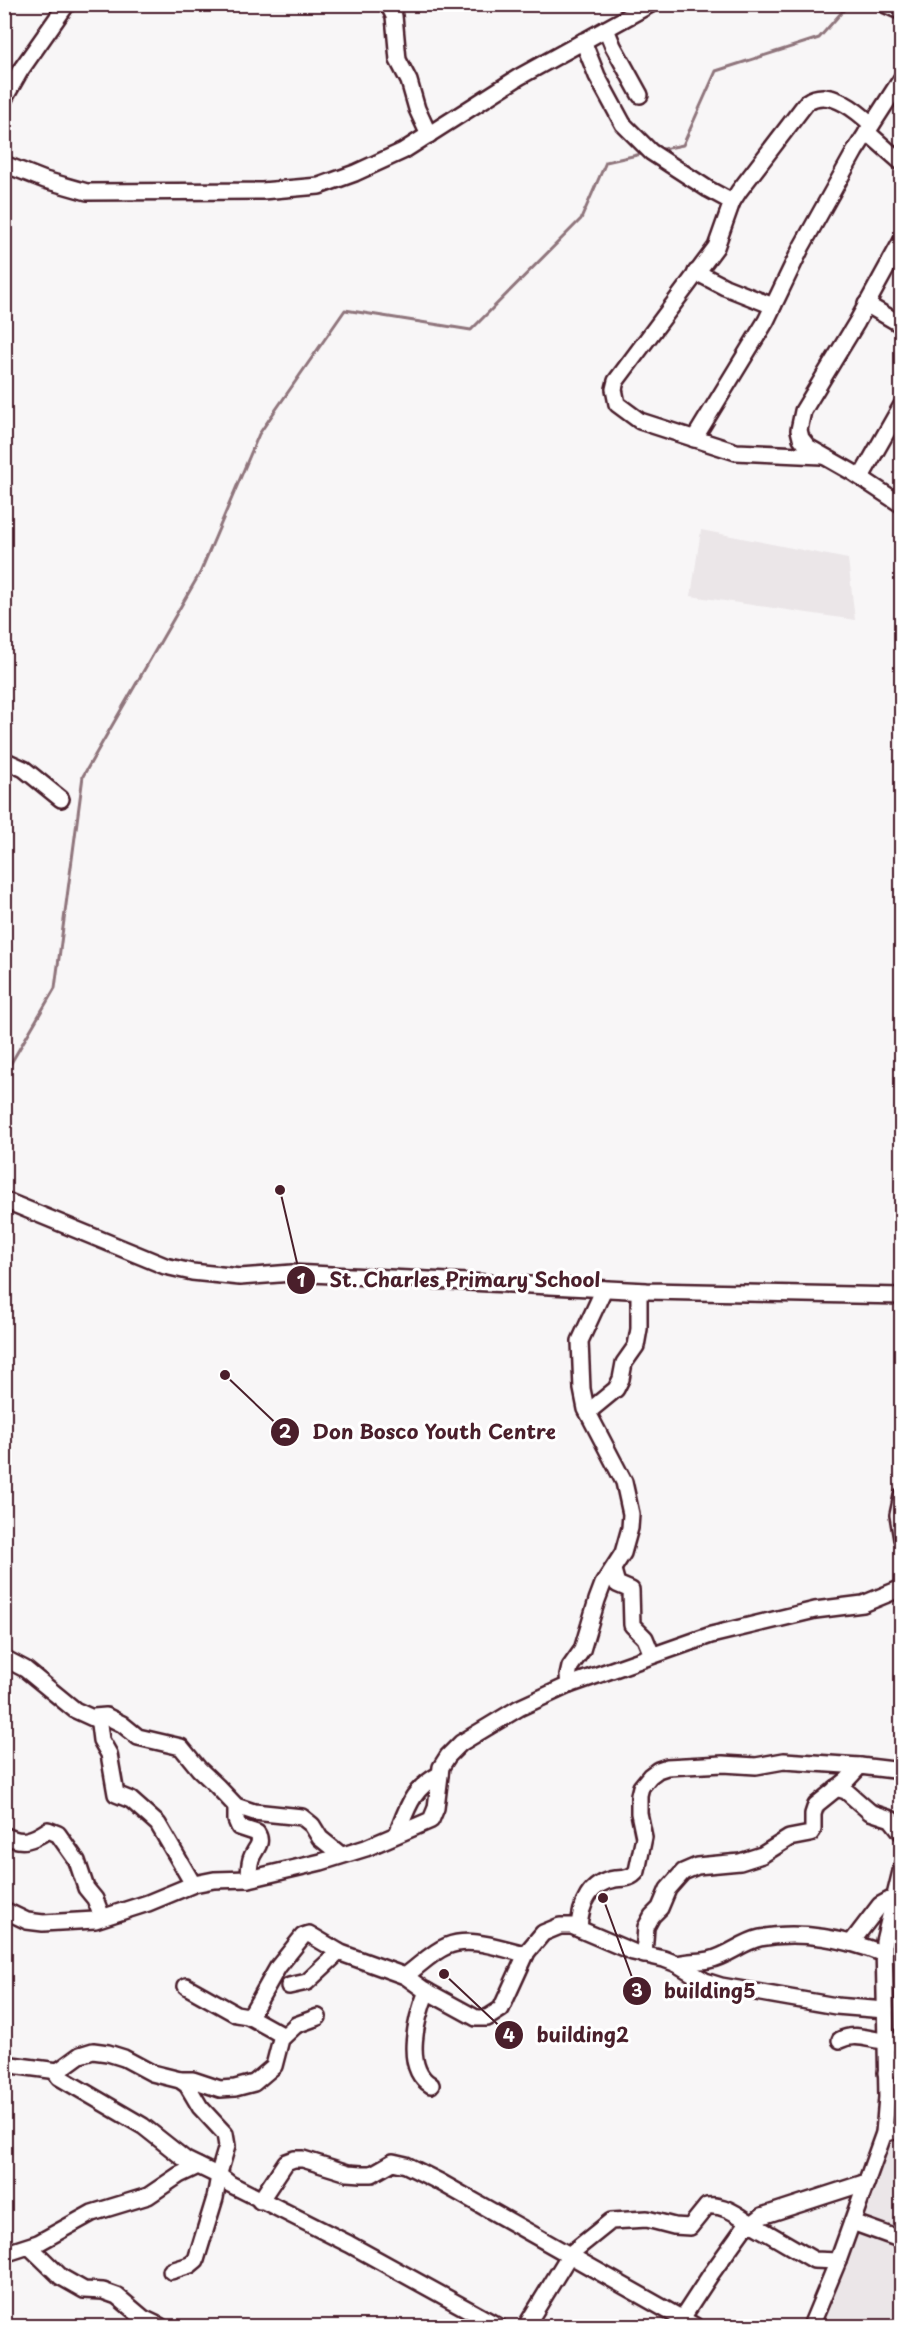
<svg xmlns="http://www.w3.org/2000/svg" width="906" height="2331" font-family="'Playpen Sans',sans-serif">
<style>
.built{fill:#ebe6e8}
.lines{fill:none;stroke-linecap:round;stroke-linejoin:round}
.stream{stroke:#8f747b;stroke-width:3}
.minor-casing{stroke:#4a1f2b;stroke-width:20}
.minor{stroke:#fff;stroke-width:15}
.leader{fill:none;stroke:#4a1f2b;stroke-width:2}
.callout-dot{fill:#4a1f2b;stroke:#fff;stroke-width:2}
.mark-label{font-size:18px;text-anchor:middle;font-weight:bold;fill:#fff}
.callout-label{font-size:20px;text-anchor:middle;font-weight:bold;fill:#4a1f2b;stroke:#fff;stroke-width:6;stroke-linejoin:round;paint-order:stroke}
</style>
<rect width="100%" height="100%" fill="#f8f6f7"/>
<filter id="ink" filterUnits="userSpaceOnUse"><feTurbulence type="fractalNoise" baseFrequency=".0167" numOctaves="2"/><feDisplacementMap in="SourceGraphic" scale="12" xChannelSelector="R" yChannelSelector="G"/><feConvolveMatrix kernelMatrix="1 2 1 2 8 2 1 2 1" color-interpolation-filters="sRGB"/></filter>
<g filter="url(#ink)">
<g class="built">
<path d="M 701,530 L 848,559 L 855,620 L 691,596 Z"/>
<path d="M 885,2144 L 901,2154 L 901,2326 L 811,2326 Z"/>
</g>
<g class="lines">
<g class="stream">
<path d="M 658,150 L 683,145 L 716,71 L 819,38 L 849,4"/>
<path d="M 4,1075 L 55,988 L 83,776 L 200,573 L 259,434 L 345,310 L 471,330 L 581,219 L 606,162 L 646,153"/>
</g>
<defs>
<g id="minor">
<path d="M 388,4 L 394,16 L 398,60 L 409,81 L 417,109 L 429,135"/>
<path d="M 884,4 L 902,12"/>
<path d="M 606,29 L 613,46 L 640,95"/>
<path d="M 583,41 L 597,76 L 623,124 L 651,152 L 708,189 L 732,202"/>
<path d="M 4,99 L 20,71 L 67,4"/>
<path d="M 867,132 L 902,163"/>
<path d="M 4,164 L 45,180 L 87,192 L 262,191 L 319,186 L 355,173 L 403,151 L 519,77 L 651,4"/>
<path d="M 902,240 L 857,322 L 803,411 L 799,430 L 801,438 L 808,447 L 852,472 L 902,505"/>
<path d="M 696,272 L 725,287 L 773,306"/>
<path d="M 866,304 L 902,325"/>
<path d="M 694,439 L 766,321 L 802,246 L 855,151 L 902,78"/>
<path d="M 822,456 L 736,452 L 640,421 L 617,404 L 614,389 L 616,381 L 716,247 L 732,202 L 739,191 L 807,102 C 828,87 855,109 871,124"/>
<path d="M 861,477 L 902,405"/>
<path d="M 4,760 L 24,769 L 61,799"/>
<path d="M 4,1200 L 165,1266 L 192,1272 L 240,1277 L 292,1273 L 647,1291 L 902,1296"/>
<path d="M 588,1412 L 616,1389 L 621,1379 L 624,1363 L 636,1346 L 639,1329 L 639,1291"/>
<path d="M 902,1496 L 898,1515 L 902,1539"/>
<path d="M 613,1570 L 617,1584 L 631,1590 L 632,1625 L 645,1638 L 652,1655"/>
<path d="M 4,1658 L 25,1669 L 75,1710 L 97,1720 L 99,1724 L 101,1740 L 109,1754 L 116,1794 L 131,1800 L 158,1824 L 193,1884"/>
<path d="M 569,1685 L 568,1676 L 570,1667 L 582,1650 L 597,1600 L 603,1584 L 623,1553 L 630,1528 L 631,1514 L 624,1482 L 586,1409 L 582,1389 L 580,1341 L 604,1289"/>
<path d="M 94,1717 L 106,1716 L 122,1724 L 138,1737 L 181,1747 L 199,1769 L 217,1786 L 236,1806 L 254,1812 L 302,1817 L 312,1825 L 320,1838 L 341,1855"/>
<path d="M 836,1788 L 846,1791 L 870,1812 L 891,1819 L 902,1833"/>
<path d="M 236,1806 L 236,1820 L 239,1827 L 257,1833 C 264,1844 254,1849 251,1859 C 249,1866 249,1873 249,1879"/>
<path d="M 397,1834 C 408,1806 412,1789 440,1774"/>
<path d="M 4,1835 C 22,1845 33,1840 48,1830 L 58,1834 L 77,1861 L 86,1888 L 95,1899 L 102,1917"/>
<path d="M 4,1910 L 27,1921 L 43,1923 L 95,1920 L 148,1903 L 194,1884 L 214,1880 L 249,1879 L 321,1862 L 366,1848 L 431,1820 L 436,1808 L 441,1767 L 448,1756 L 461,1743 L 519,1708 L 569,1685 L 711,1635 L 815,1610 L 863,1604 L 902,1588"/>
<path d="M 579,1929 C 580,1905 589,1883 615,1879 C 624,1878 631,1879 637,1871 L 644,1837 L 639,1813 L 639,1795 L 641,1787 L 650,1776 L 658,1770 L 667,1767 L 723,1764 L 756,1766 L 784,1761 L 860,1766 L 902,1771"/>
<path d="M 851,1943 L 880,1905 L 893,1898"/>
<path d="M 644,1955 L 646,1927 L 652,1916 L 660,1908 L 668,1889 L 683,1872 L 697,1866 L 740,1862 L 762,1855 L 789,1838 L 810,1834 L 813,1830 L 813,1814 L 816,1805 L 847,1780 L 860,1766"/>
<path d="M 677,1964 C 688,1961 699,1962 709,1960 C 728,1956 742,1942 760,1938 C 800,1930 847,1939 884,1954"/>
<path d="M 405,1976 C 419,1966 432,1952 447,1946 C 472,1936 501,1949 526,1954"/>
<path d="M 186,1986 L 236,2014 L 248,2016 L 253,2011 L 278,1967 L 303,1936 L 309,1934 L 341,1953 L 405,1976 L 423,1989 L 476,2018 L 487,2018 L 501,2009 L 527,1952 L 543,1933 L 560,1926 L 572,1926 L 633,1952 L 664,1959 L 677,1964 L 705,1981 L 721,1986 L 836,2006 L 885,2010"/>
<path d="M 289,1986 L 307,1982 L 339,1952"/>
<path d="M 427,1991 C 417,2016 402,2068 431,2085"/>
<path d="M 248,2016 L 284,2036"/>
<path d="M 885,2037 L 902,2046"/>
<path d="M 840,2040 C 854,2032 870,2040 885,2041"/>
<path d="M 4,2064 L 58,2071 L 80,2055 L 93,2051 L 108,2053 L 124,2058 L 152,2073 L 180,2080 L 187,2085 L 200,2107 L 225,2134 L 227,2146 L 219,2173 L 221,2177 L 230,2184 L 349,2244 L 498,2326"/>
<path d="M 55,2071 L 59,2077 L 143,2126 L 186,2160 L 221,2177"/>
<path d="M 886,2073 L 902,2059"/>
<path d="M 180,2080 L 193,2080 L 220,2089 L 235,2088 L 254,2083 L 274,2066 L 281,2039 L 296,2025 L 318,2017"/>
<path d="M 884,2133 L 902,2130"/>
<path d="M 260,2201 L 286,2162 L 294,2159 L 303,2159 L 348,2173 L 362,2174 L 372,2174 L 393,2162 L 406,2165 L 440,2182 L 695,2326"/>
<path d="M 852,2222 L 902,2240"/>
<path d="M 30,2247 L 61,2277 L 84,2290 L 103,2291 L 117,2296 L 143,2318 L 160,2326"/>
<path d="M 4,2254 L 38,2243 L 92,2213 L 148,2196 L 179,2175 L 198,2166"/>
<path d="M 171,2271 L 190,2265 L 196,2260 L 215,2198 L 219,2176"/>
<path d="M 526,2326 L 570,2254 L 611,2221 L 647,2219 L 674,2226 L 690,2227 L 707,2206 C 724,2204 738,2215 752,2224 L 762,2216 L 867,2182"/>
<path d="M 677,2326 L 711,2274 L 744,2228 L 752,2224 L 814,2260 L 838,2261"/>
<path d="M 811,2326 L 838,2261 L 884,2133 L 887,2097 L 884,1941 L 902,1867"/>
</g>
</defs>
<use href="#minor" class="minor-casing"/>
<use href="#minor" class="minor"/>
</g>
</g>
<path class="leader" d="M280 1190L301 1280M225 1375L285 1432M603 1898L637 1991M444 1974L509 2035"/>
<g class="callout-dot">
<circle cx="280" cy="1190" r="6"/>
<circle cx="225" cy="1375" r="6"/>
<circle cx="603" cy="1898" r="6"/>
<circle cx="444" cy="1974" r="6"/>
<circle cx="301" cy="1280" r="15"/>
<circle cx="285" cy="1432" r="15"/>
<circle cx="637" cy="1991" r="15"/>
<circle cx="509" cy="2035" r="15"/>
</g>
<g class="mark-label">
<text x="301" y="1287">1</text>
<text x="285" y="1438">2</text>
<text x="637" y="1997">3</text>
<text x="509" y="2042">4</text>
</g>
<g class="callout-label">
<text x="465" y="1287">St. Charles Primary School</text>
<text x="434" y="1439">Don Bosco Youth Centre</text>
<text x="710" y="1998">building5</text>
<text x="583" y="2042">building2</text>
</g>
<rect width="906" height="2331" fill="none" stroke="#fff" stroke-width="24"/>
<rect x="12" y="12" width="882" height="2307" fill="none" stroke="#4a1f2b" stroke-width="2" filter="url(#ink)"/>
</svg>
